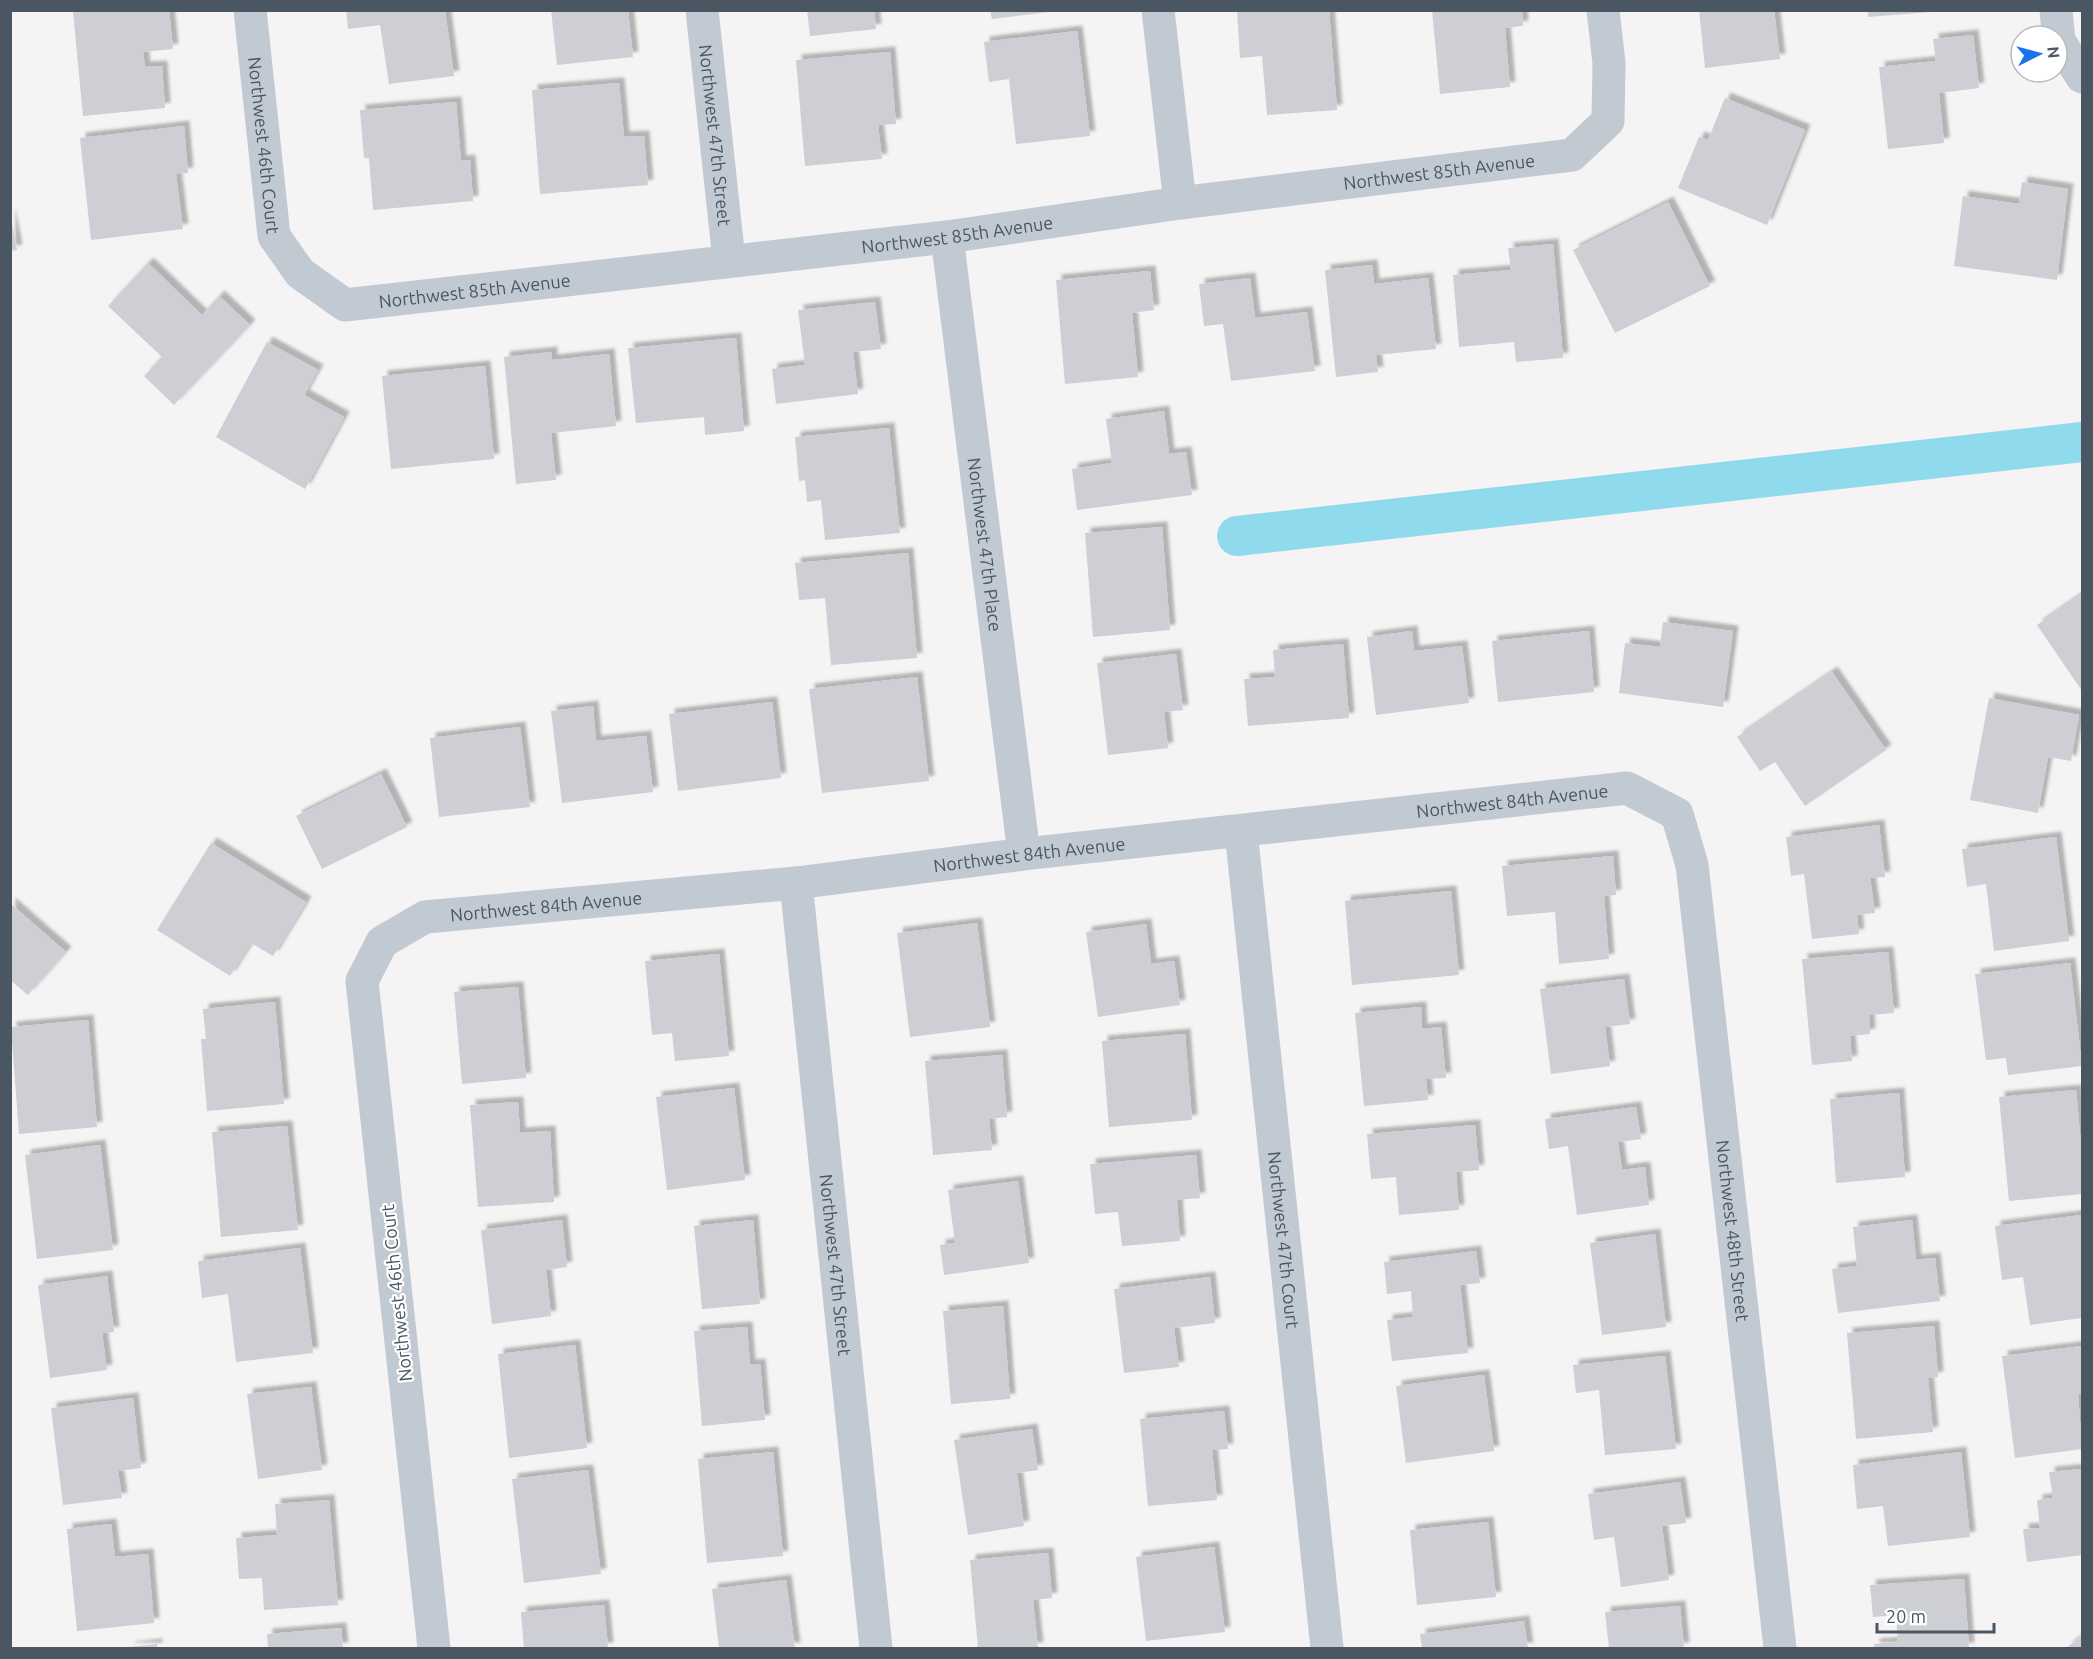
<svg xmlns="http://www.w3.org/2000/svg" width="2093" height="1659" font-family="Ubuntu,sans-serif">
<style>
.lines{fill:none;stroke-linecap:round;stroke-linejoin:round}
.canal{stroke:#90daee;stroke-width:40}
.building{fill:#cdcfd5;filter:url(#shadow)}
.minor{stroke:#c1cad2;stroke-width:33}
.labels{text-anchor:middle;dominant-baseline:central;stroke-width:4.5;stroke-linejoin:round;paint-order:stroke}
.street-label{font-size:18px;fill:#4a5661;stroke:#fff}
</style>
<defs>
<filter id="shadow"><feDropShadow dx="5.5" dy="-5.5" stdDeviation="1.5" flood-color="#0004"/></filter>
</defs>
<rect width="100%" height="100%" fill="#f5f3f3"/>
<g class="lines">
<path class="canal" d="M 1237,536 L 2082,442"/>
</g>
<g class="building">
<path d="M 93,10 L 169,10 L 173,49 L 143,52 L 145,67 L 162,66 L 165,108 L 83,116 L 73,12 Z"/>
<path d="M 346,10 L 445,10 L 454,76 L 389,84 L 380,25 L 348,29 Z"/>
<path d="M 551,10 L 628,10 L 633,57 L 557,65 Z"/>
<path d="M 807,10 L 874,10 L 876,29 L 810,36 Z"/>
<path d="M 990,10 L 1049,10 L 1049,12 L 992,19 Z"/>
<path d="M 1237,10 L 1329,10 L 1337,110 L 1267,115 L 1262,56 L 1240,58 Z"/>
<path d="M 1432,10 L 1522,10 L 1523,26 L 1505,28 L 1510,87 L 1440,94 Z"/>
<path d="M 1699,10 L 1774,10 L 1780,59 L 1705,68 Z"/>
<path d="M 1868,10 L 1931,10 L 1931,12 L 1868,17 Z"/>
<path d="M 1077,31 L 1090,136 L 1016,144 L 1009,79 L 989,82 L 984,42 Z"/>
<path d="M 1973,35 L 1979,88 L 1939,93 L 1944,143 L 1888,149 L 1879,67 L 1936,61 L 1933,39 Z"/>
<path d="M 890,52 L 896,124 L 878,125 L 882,159 L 805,166 L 796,60 Z"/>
<path d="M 619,83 L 624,137 L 644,136 L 648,185 L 540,194 L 532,90 Z"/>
<path d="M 1725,98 L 1805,130 L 1767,225 L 1678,188 L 1699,137 L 1708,140 Z"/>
<path d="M 456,102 L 461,161 L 470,160 L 473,201 L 373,210 L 369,158 L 364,158 L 360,110 Z"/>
<path d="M 184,126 L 188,173 L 176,174 L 183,229 L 91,240 L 80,138 Z"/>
<path d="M 2022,182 L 2068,189 L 2057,280 L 1954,266 L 1963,196 L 2019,204 Z"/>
<path d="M 1668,202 L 1710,286 L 1615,333 L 1573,250 Z"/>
<path d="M 10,213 L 17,250 L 10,251 Z"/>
<path d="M 1553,244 L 1563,358 L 1516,362 L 1514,342 L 1459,347 L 1453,275 L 1511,270 L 1508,248 Z"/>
<path d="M 148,263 L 202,315 L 219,296 L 250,325 L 174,405 L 144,376 L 162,357 L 108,306 Z"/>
<path d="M 1372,265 L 1374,284 L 1428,278 L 1436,349 L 1376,355 L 1378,372 L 1336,377 L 1325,270 Z"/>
<path d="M 1150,271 L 1154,310 L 1132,313 L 1138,377 L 1065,384 L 1056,280 Z"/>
<path d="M 1250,278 L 1255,318 L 1307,312 L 1315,371 L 1231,381 L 1223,324 L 1204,326 L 1199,284 Z"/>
<path d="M 875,302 L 881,349 L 853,352 L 858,394 L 776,404 L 772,369 L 805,365 L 798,310 Z"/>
<path d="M 736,338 L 744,431 L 705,435 L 704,417 L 636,423 L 628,348 Z"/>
<path d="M 267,342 L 318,370 L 304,395 L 344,417 L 305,489 L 216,437 Z"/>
<path d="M 552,352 L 552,360 L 609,354 L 616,426 L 551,433 L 556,480 L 516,484 L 504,357 Z"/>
<path d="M 485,366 L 494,459 L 391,469 L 382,376 Z"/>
<path d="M 1164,411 L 1169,454 L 1186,452 L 1192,495 L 1077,510 L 1072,469 L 1112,463 L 1106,419 Z"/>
<path d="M 889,428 L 900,533 L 825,540 L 821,500 L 807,502 L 805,480 L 799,481 L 795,437 Z"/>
<path d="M 1162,527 L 1170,630 L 1093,637 L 1085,533 Z"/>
<path d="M 908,553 L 917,658 L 831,665 L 825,598 L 799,600 L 795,563 Z"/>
<path d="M 2082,594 L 2082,691 L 2037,625 Z"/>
<path d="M 1663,622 L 1733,631 L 1723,707 L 1619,693 L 1625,643 L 1660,647 Z"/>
<path d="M 1412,631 L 1414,651 L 1462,646 L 1469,703 L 1376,715 L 1367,637 Z"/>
<path d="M 1589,631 L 1594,692 L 1498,702 L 1492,641 Z"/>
<path d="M 1343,644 L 1349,718 L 1248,726 L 1244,679 L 1275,677 L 1273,650 Z"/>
<path d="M 1176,654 L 1183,710 L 1164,712 L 1168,748 L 1108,755 L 1097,663 Z"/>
<path d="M 1832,672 L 1886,750 L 1805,806 L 1775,762 L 1760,771 L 1737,737 Z"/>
<path d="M 917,677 L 929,781 L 822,793 L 809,689 Z"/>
<path d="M 1989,698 L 2079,715 L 2071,761 L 2048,757 L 2038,813 L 1970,800 Z"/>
<path d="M 772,702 L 781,778 L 678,791 L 669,714 Z"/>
<path d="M 593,706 L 596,741 L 646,736 L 653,792 L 562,803 L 551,711 Z"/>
<path d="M 520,727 L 530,807 L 439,817 L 430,738 Z"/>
<path d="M 381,774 L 407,827 L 322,869 L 296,816 Z"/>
<path d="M 1879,825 L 1885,877 L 1870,878 L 1875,913 L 1857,915 L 1859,934 L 1812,939 L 1804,874 L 1791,876 L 1786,837 Z"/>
<path d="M 2056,837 L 2069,941 L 1994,951 L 1986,884 L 1967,887 L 1962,849 Z"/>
<path d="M 211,843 L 306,902 L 273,956 L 251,943 L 230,976 L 157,930 Z"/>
<path d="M 1613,856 L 1616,895 L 1604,896 L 1609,959 L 1559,964 L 1555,912 L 1507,916 L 1502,866 Z"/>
<path d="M 1451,891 L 1459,975 L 1352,985 L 1345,901 Z"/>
<path d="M 10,903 L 66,952 L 28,995 L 10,980 Z"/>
<path d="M 977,923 L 990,1027 L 910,1037 L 897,933 Z"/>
<path d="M 1146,924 L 1151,964 L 1174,961 L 1180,1005 L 1098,1017 L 1086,932 Z"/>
<path d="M 1888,952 L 1894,1013 L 1869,1015 L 1870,1034 L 1850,1036 L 1852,1061 L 1812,1065 L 1802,959 Z"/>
<path d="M 719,954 L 729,1056 L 675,1061 L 672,1033 L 652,1035 L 645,961 Z"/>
<path d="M 2070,963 L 2082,1066 L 2008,1075 L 2006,1058 L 1986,1060 L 1975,974 Z"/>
<path d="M 1624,979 L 1630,1024 L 1605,1027 L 1610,1066 L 1551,1074 L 1540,989 Z"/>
<path d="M 518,987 L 526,1078 L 462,1084 L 454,992 Z"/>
<path d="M 275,1002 L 284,1104 L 207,1111 L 201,1039 L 206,1039 L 203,1009 Z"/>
<path d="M 1421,1007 L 1422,1029 L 1441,1027 L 1446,1078 L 1426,1079 L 1428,1100 L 1364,1106 L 1355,1013 Z"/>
<path d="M 88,1020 L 97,1127 L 19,1134 L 11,1027 Z"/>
<path d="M 1185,1034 L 1192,1120 L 1109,1127 L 1102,1041 Z"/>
<path d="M 1002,1055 L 1007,1117 L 989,1119 L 992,1150 L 933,1155 L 925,1061 Z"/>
<path d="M 734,1088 L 745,1180 L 667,1190 L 656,1097 Z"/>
<path d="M 2076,1090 L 2082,1156 L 2082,1194 L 2009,1201 L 1999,1097 Z"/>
<path d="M 1899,1093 L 1905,1177 L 1836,1183 L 1830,1099 Z"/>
<path d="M 518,1102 L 520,1133 L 550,1131 L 554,1202 L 478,1207 L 470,1105 Z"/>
<path d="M 1636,1107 L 1641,1139 L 1618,1142 L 1622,1170 L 1645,1167 L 1649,1205 L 1577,1215 L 1568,1146 L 1549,1149 L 1545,1119 Z"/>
<path d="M 1475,1125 L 1479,1170 L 1456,1172 L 1459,1210 L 1399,1215 L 1396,1177 L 1371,1179 L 1367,1134 Z"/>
<path d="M 287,1126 L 298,1230 L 221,1237 L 212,1132 Z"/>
<path d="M 100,1145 L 113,1250 L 37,1259 L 25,1155 Z"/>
<path d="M 1196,1155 L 1200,1198 L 1177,1200 L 1180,1241 L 1122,1246 L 1118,1212 L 1095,1214 L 1090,1164 Z"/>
<path d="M 1018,1181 L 1029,1263 L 944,1275 L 940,1245 L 955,1243 L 948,1190 Z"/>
<path d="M 2082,1215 L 2082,1318 L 2030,1325 L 2023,1277 L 2002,1280 L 1995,1226 Z"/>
<path d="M 562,1220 L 567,1267 L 546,1270 L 551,1316 L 492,1324 L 481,1230 Z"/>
<path d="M 753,1220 L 760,1304 L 702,1309 L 694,1226 Z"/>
<path d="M 1912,1220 L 1916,1260 L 1935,1258 L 1940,1301 L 1838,1313 L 1832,1269 L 1857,1266 L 1853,1227 Z"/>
<path d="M 1655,1234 L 1666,1327 L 1602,1335 L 1590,1243 Z"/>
<path d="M 300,1248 L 313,1353 L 236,1362 L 228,1294 L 202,1298 L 198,1261 Z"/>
<path d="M 1476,1251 L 1480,1283 L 1460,1285 L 1468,1353 L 1392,1361 L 1387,1320 L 1413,1317 L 1411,1291 L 1387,1294 L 1384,1262 Z"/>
<path d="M 107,1276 L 114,1332 L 102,1333 L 107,1370 L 50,1378 L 38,1285 Z"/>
<path d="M 1210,1277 L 1215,1323 L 1174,1328 L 1179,1367 L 1124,1373 L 1114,1289 Z"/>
<path d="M 1003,1306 L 1010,1399 L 951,1404 L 943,1311 Z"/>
<path d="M 1934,1326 L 1938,1377 L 1928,1378 L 1933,1432 L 1856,1439 L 1847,1333 Z"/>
<path d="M 747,1327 L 750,1365 L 760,1364 L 765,1420 L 702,1426 L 694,1331 Z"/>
<path d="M 575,1345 L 587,1448 L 509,1458 L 498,1354 Z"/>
<path d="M 2082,1346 L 2082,1394 L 2078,1394 L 2082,1449 L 2015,1458 L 2002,1356 Z"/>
<path d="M 1665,1356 L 1676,1449 L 1605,1455 L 1599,1390 L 1576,1393 L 1573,1365 Z"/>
<path d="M 1484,1375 L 1494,1451 L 1406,1463 L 1396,1386 Z"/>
<path d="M 311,1387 L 322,1470 L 258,1479 L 247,1394 Z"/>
<path d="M 133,1398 L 141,1468 L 118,1471 L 122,1498 L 63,1505 L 51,1408 Z"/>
<path d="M 1224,1411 L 1228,1449 L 1212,1450 L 1217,1500 L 1148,1506 L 1140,1419 Z"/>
<path d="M 1032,1429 L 1038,1470 L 1017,1473 L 1024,1526 L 968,1535 L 954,1440 Z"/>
<path d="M 773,1452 L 783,1556 L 707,1563 L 698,1459 Z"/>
<path d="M 1961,1452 L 1970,1537 L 1888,1546 L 1883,1506 L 1857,1509 L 1853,1465 Z"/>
<path d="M 2082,1469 L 2082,1555 L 2027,1562 L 2023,1529 L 2040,1528 L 2037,1500 L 2053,1498 L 2049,1472 Z"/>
<path d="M 588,1470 L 601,1574 L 524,1583 L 512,1479 Z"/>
<path d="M 1680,1482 L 1686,1523 L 1662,1526 L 1669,1580 L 1621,1587 L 1614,1537 L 1594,1540 L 1588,1494 Z"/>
<path d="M 329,1500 L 338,1605 L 264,1610 L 262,1578 L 239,1579 L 236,1538 L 277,1535 L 275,1504 Z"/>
<path d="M 1488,1522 L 1496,1597 L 1417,1605 L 1410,1530 Z"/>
<path d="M 111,1524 L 115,1557 L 148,1554 L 154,1623 L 77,1631 L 67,1529 Z"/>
<path d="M 1214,1547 L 1225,1632 L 1146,1641 L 1136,1557 Z"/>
<path d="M 1048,1553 L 1052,1598 L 1033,1600 L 1038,1648 L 978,1648 L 970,1560 Z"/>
<path d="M 1964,1579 L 1969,1648 L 1875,1648 L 1874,1644 L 1898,1642 L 1896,1615 L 1873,1617 L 1870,1585 Z"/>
<path d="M 786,1580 L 795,1648 L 719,1648 L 712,1589 Z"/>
<path d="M 604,1605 L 608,1648 L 524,1648 L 521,1612 Z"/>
<path d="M 1680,1606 L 1684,1648 L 1609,1648 L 1605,1612 Z"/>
<path d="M 1524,1621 L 1528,1648 L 1422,1648 L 1420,1634 Z"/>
<path d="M 341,1628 L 343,1648 L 268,1648 L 267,1634 Z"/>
<path d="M 2082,1636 L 2082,1648 L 2066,1648 Z"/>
<path d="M 157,1644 L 157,1648 L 129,1648 L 129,1647 Z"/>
</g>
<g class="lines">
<g class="minor">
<path id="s1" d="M 250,10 L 274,236 L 300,273 L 345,305 L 947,237 L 1180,203 L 1572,155 L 1608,121 L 1609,63 L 1603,10"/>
<path id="s2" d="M 702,10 L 729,260"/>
<path d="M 1158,10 L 1180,203"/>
<path d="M 2056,10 L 2059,41 L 2082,77"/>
<path id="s3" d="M 947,237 L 1024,854"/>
<path id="s4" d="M 1241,831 L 1327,1648"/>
<path id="s5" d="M 796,883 L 876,1648"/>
<path id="s6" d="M 434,1648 L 362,981 L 382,942 L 425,917 L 796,883 L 1024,854 L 1627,788 L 1677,814 L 1692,865 L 1780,1648"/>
</g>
</g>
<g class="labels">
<g class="street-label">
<text stroke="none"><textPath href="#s2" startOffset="126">Northwest 47th Street</textPath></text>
<text stroke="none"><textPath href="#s1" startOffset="136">Northwest 46th Court</textPath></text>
<text stroke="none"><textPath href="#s1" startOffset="1430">Northwest 85th Avenue</textPath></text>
<text stroke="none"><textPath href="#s1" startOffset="944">Northwest 85th Avenue</textPath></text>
<text stroke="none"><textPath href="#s1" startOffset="458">Northwest 85th Avenue</textPath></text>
<text stroke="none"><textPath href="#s3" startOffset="310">Northwest 47th Place</textPath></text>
<text stroke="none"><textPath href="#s6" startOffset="1858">Northwest 84th Avenue</textPath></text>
<text stroke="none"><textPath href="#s6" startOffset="1372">Northwest 84th Avenue</textPath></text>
<text stroke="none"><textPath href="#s6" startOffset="886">Northwest 84th Avenue</textPath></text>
<text stroke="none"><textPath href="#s6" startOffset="2451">Northwest 48th Street</textPath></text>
<text stroke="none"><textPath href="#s4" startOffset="411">Northwest 47th Court</textPath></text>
<text stroke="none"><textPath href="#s5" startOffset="384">Northwest 47th Street</textPath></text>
<text transform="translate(396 1293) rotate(-96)">Northwest 46th Court</text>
</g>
</g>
<rect width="2093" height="1659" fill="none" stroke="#4a5661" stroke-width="24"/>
<g transform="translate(2039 54) rotate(84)"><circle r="28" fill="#ffffff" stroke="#b7bbc0" stroke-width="1.5"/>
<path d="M0-4.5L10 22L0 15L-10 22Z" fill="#1a73e8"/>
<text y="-9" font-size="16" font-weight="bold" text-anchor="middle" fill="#4a5661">N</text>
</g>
<path d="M1877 1623v9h117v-9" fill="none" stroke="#4a5661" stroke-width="3"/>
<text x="1886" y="1623" font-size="18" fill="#4a5661" stroke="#ffffff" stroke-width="4.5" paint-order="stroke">20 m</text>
</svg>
